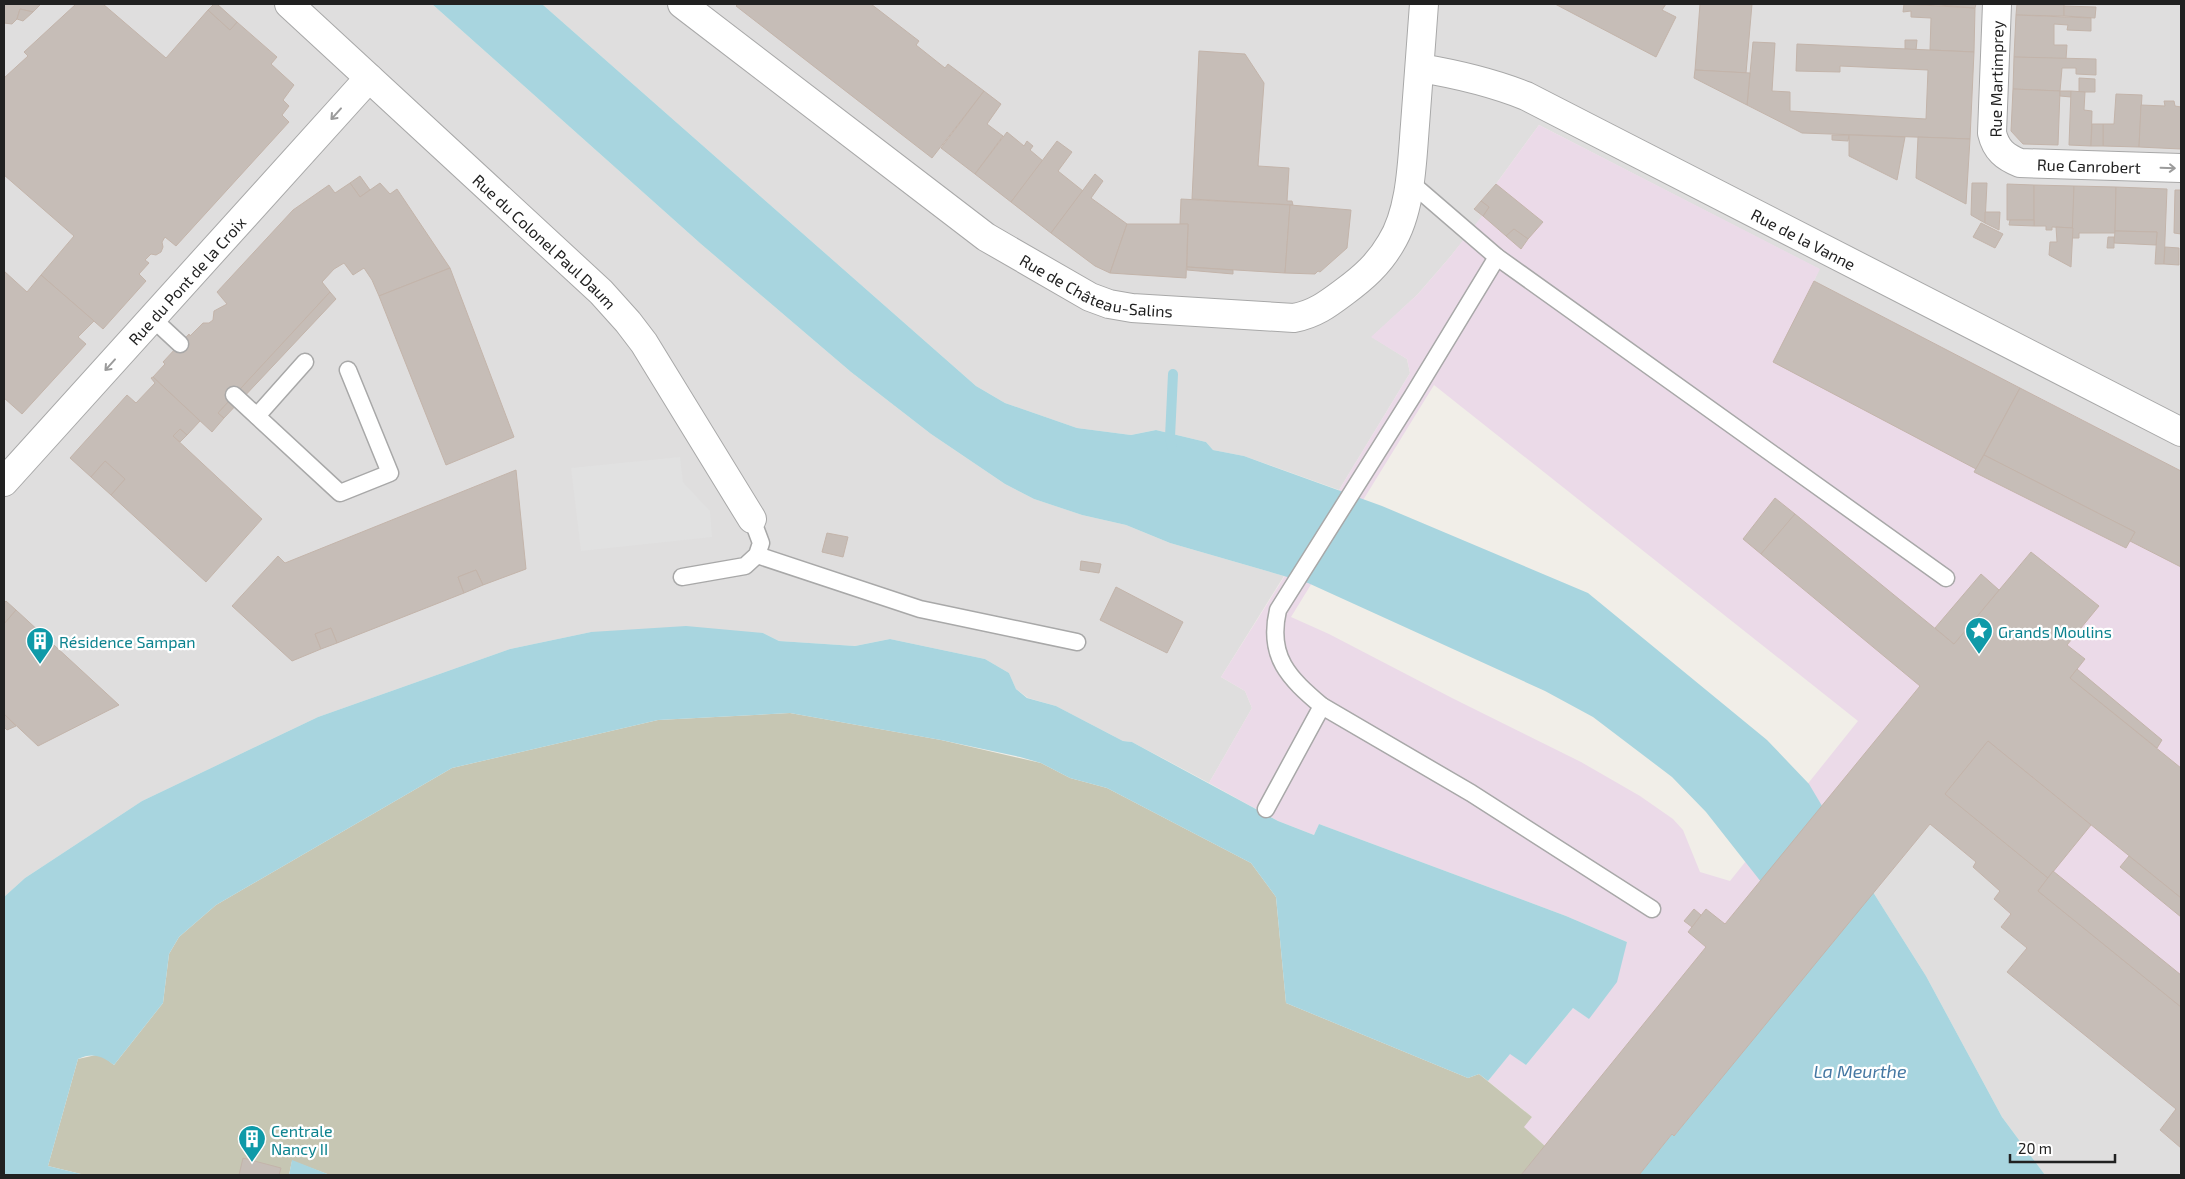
<svg xmlns="http://www.w3.org/2000/svg" width="2185" height="1179" font-family="'Exo 2',sans-serif">
<style>
.residential{fill:#dfdede}
.industrial{fill:#ebdae8;fill-rule:evenodd}
.construction{fill:#c6c6b3}
.parking{fill:#e1e1e1}
.water{fill:#a8d5df}
.lines{fill:none;stroke-linecap:round;stroke-linejoin:round}
.stream{stroke:#a8d5df;stroke-width:10}
.building{fill:#c6bdb7;stroke:#c3b4aa}
.service-casing{stroke:#a8a8a8;stroke-width:19}
.minor-casing{stroke:#a8a8a8;stroke-width:30}
.service{stroke:#fff;stroke-width:16}
.minor{stroke:#fff;stroke-width:28}
.oneway{stroke:#9b9b9b}
.labels{text-anchor:middle;dominant-baseline:central;stroke-width:4.5;stroke-linejoin:round;paint-order:stroke}
.street-label{font-size:16px;fill:#212121;stroke:#fff}
.culture-label{font-size:16px;fill:#0d838f;stroke:#fff;text-anchor:start}
.water-label{font-size:18px;font-style:italic;fill:#4578a3;stroke:#fff}
</style>
<rect width="100%" height="100%" fill="#f1eee8"/>
<g class="residential">
<path d="M 4,4 L 432,4 L 701,244 L 851,372 L 931,434 L 1005,484 L 1034,499 L 1082,515 L 1126,525 L 1170,543 L 1284,576 L 1221,677 L 1245,691 L 1252,708 L 1209,783 L 1168,761 L 1132,742 L 1123,741 L 1056,706 L 1028,698 L 1016,689 L 1009,673 L 985,659 L 890,639 L 855,646 L 779,641 L 763,633 L 591,632 L 510,649 L 318,717 L 142,801 L 25,878 L 4,897 Z"/>
<path d="M 542,4 L 2181,4 L 2181,471 L 1814,281 L 1819,269 L 1539,125 L 1496,184 L 1474,208 L 1483,216 L 1450,257 L 1418,294 L 1372,337 L 1407,359 L 1410,373 L 1339,490 L 1244,456 L 1213,450 L 1206,442 L 1156,430 L 1131,435 L 1077,428 L 1005,403 L 976,386 Z"/>
<path d="M 1930,824 L 1976,862 L 2000,891 L 1994,899 L 2011,914 L 2001,927 L 2027,948 L 2008,972 L 2176,1109 L 2160,1130 L 2181,1148 L 2181,1172 L 2178,1175 L 2045,1175 L 2002,1117 L 1926,976 L 1873,892 Z"/>
</g>
<path class="industrial" d="M 1539,125 L 1820,269 L 1814,281 L 2181,471 L 2181,1148 L 2160,1130 L 2176,1109 L 2007,972 L 2027,948 L 2001,927 L 2010,914 L 1994,899 L 2000,891 L 1973,867 L 1976,862 L 1930,824 L 1674,1136 L 1672,1135 L 1639,1175 L 1521,1175 L 1545,1146 L 1523,1127 L 1532,1117 L 1488,1081 L 1510,1053 L 1526,1065 L 1573,1008 L 1588,1018 L 1627,942 L 1566,916 L 1319,824 L 1314,835 L 1278,821 L 1209,783 L 1252,708 L 1245,691 L 1221,677 L 1339,490 L 1410,373 L 1407,359 L 1371,337 L 1418,294 L 1450,257 L 1482,216 L 1474,209 L 1496,184 ZM 1434,385 L 1858,721 L 1730,881 L 1700,872 L 1683,830 L 1673,819 L 1640,796 L 1581,762 L 1452,698 L 1329,634 L 1291,617 Z"/>
<path class="construction" d="M 790,713 L 941,740 L 1041,763 L 1070,778 L 1107,788 L 1251,863 L 1276,897 L 1286,1003 L 1468,1078 L 1479,1074 L 1532,1117 L 1524,1127 L 1545,1146 L 1521,1175 L 330,1175 L 292,1161 L 289,1175 L 85,1175 L 48,1166 L 78,1059 L 96,1055 L 104,1057 L 114,1065 L 163,1003 L 169,954 L 179,937 L 216,905 L 452,768 L 658,720 Z"/>
<path class="parking" d="M 680,457 L 683,482 L 710,511 L 712,537 L 581,551 L 571,468 Z"/>
<g class="water">
<path d="M 432,4 L 542,4 L 976,386 L 1005,403 L 1077,428 L 1131,435 L 1156,430 L 1206,442 L 1213,450 L 1244,456 L 1382,506 L 1588,593 L 1767,740 L 1809,784 L 1873,892 L 1926,976 L 2002,1117 L 2045,1175 L 1639,1175 L 1672,1134 L 1674,1136 L 1820,957 L 1706,812 L 1672,777 L 1593,717 L 1545,691 L 1308,583 L 1170,543 L 1126,525 L 1082,515 L 1034,499 L 1005,484 L 931,434 L 851,372 L 701,244 Z"/>
<path d="M 686,626 L 763,633 L 779,641 L 855,646 L 890,639 L 985,659 L 1009,673 L 1016,689 L 1027,698 L 1056,706 L 1123,741 L 1132,742 L 1278,821 L 1314,835 L 1319,824 L 1566,916 L 1627,942 L 1617,982 L 1589,1019 L 1573,1008 L 1526,1065 L 1510,1054 L 1488,1081 L 1479,1074 L 1468,1078 L 1286,1003 L 1276,897 L 1251,863 L 1107,788 L 1070,778 L 1041,763 L 1020,757 L 941,740 L 790,713 L 658,720 L 452,768 L 216,905 L 179,937 L 169,954 L 163,1003 L 114,1065 C 102,1056 93,1052 78,1059 L 48,1166 L 85,1175 L 4,1175 L 4,897 L 25,878 L 142,801 L 318,717 L 510,649 L 591,632 Z"/>
<path d="M 292,1160 L 330,1175 L 289,1175 Z"/>
</g>
<g class="lines">
<path class="stream" d="M 1172,447 L 1170,437 L 1173,374"/>
</g>
<g class="building">
<path d="M 4,4 L 41,4 L 33,12 L 20,9 L 17,19 L 12,24 L 4,23 Z"/>
<path d="M 76,4 L 103,4 L 166,58 L 208,10 L 230,30 L 237,22 L 277,57 L 271,64 L 294,85 L 283,100 L 289,106 L 282,115 L 289,122 L 176,246 L 165,237 L 162,242 L 163,247 L 161,252 L 156,255 L 151,254 L 145,260 L 149,263 L 139,274 L 146,281 L 103,329 L 41,275 L 74,236 L 4,175 L 4,78 L 28,56 L 24,52 Z"/>
<path d="M 214,4 L 217,4 L 237,22 L 230,30 L 208,10 Z"/>
<path d="M 738,4 L 871,4 L 919,41 L 916,45 L 945,68 L 948,64 L 984,91 L 932,158 L 736,6 Z"/>
<path d="M 1555,4 L 1666,4 L 1662,10 L 1676,17 L 1656,57 Z"/>
<path d="M 1700,4 L 1752,4 L 1746,73 L 1695,70 Z"/>
<path d="M 1904,4 L 1975,8 L 1974,52 L 1930,50 L 1931,18 L 1911,17 L 1911,11 L 1903,12 Z"/>
<path d="M 1927,4 L 1976,4 L 1975,8 Z"/>
<path d="M 2017,4 L 2064,4 L 2064,16 L 2016,15 Z"/>
<path d="M 2064,6 L 2096,7 L 2095,18 L 2064,16 Z"/>
<path d="M 20,9 L 33,12 L 23,21 L 17,19 Z"/>
<path d="M 2016,15 L 2091,18 L 2091,31 L 2067,30 L 2068,25 L 2054,24 L 2054,45 L 2067,45 L 2066,59 L 2014,57 Z"/>
<path d="M 1905,40 L 1917,40 L 1916,50 L 1905,49 Z"/>
<path d="M 1753,42 L 1775,43 L 1772,91 L 1790,92 L 1790,111 L 1926,119 L 1928,70 L 1840,66 L 1840,72 L 1796,71 L 1797,44 L 1974,52 L 1970,139 L 1802,133 L 1747,105 Z"/>
<path d="M 1199,51 L 1245,54 L 1264,83 L 1258,166 L 1289,168 L 1287,201 L 1292,201 L 1293,205 L 1192,199 Z"/>
<path d="M 2014,57 L 2096,59 L 2096,75 L 2076,74 L 2076,68 L 2062,68 L 2060,91 L 2013,89 Z"/>
<path d="M 1695,70 L 1750,73 L 1747,105 L 1694,78 Z"/>
<path d="M 2079,78 L 2095,79 L 2095,92 L 2079,92 Z"/>
<path d="M 2013,89 L 2060,91 L 2058,145 L 2023,144 L 2011,131 Z"/>
<path d="M 984,91 L 1001,104 L 987,124 L 1003,136 L 975,174 L 941,148 Z"/>
<path d="M 2060,91 L 2071,91 L 2071,97 L 2060,96 Z"/>
<path d="M 2071,91 L 2085,92 L 2084,110 L 2092,111 L 2091,146 L 2069,145 Z"/>
<path d="M 2116,94 L 2142,95 L 2139,147 L 2103,146 L 2103,124 L 2114,124 Z"/>
<path d="M 2164,101 L 2174,101 L 2175,106 L 2181,107 L 2181,149 L 2139,147 L 2141,105 L 2165,106 Z"/>
<path d="M 2092,124 L 2103,124 L 2103,146 L 2091,146 Z"/>
<path d="M 1007,132 L 1024,146 L 1027,141 L 1033,146 L 1030,150 L 1043,161 L 1011,202 L 975,174 Z"/>
<path d="M 1832,135 L 1849,135 L 1848,141 L 1832,140 Z"/>
<path d="M 1849,135 L 1905,137 L 1897,180 L 1849,156 Z"/>
<path d="M 1918,137 L 1970,139 L 1966,204 L 1916,178 Z"/>
<path d="M 1057,141 L 1072,152 L 1058,171 L 1083,191 L 1051,233 L 1011,202 Z"/>
<path d="M 1095,174 L 1103,181 L 1091,198 L 1127,224 L 1110,273 L 1095,266 L 1051,233 Z"/>
<path d="M 360,176 L 370,190 L 360,197 L 350,183 Z"/>
<path d="M 350,183 L 360,197 L 380,183 L 390,194 L 397,189 L 450,268 L 379,296 L 372,280 L 364,268 L 353,275 L 344,263 L 334,269 L 322,282 L 330,292 L 218,413 L 224,418 L 212,432 L 153,377 L 165,364 L 163,362 L 189,334 L 190,336 L 203,323 L 209,323 L 213,320 L 214,311 L 227,304 L 217,292 L 293,210 L 329,185 L 335,193 Z"/>
<path d="M 1972,183 L 1987,183 L 1985,223 L 1971,215 Z"/>
<path d="M 1496,184 L 1543,222 L 1528,239 L 1514,229 L 1506,236 L 1483,216 L 1489,207 L 1481,201 Z"/>
<path d="M 2007,184 L 2034,185 L 2034,220 L 2007,220 Z"/>
<path d="M 2034,185 L 2074,186 L 2073,228 L 2052,227 L 2052,230 L 2046,230 L 2046,226 L 2034,226 Z"/>
<path d="M 2074,186 L 2116,187 L 2115,233 L 2079,233 L 2079,238 L 2072,238 Z"/>
<path d="M 2116,187 L 2167,189 L 2164,264 L 2155,264 L 2157,232 L 2115,231 Z"/>
<path d="M 2175,190 L 2181,190 L 2181,234 L 2174,233 Z"/>
<path d="M 1181,199 L 1290,205 L 1285,273 L 1187,267 L 1188,224 L 1180,224 Z"/>
<path d="M 1481,201 L 1489,207 L 1483,216 L 1474,209 Z"/>
<path d="M 1290,205 L 1351,210 L 1347,248 L 1320,272 L 1318,271 L 1315,274 L 1285,273 Z"/>
<path d="M 1985,212 L 2000,212 L 1999,230 L 1985,223 Z"/>
<path d="M 2010,220 L 2034,220 L 2034,226 L 2009,225 Z"/>
<path d="M 1981,223 L 2003,234 L 1995,248 L 1973,237 Z"/>
<path d="M 1127,224 L 1188,224 L 1186,278 L 1110,273 Z"/>
<path d="M 2056,227 L 2073,228 L 2071,267 L 2049,255 L 2050,242 L 2057,242 Z"/>
<path d="M 1514,229 L 1528,239 L 1521,249 L 1506,236 Z"/>
<path d="M 2115,231 L 2157,232 L 2156,245 L 2114,243 Z"/>
<path d="M 2108,237 L 2114,237 L 2114,248 L 2107,248 Z"/>
<path d="M 2165,247 L 2179,248 L 2179,265 L 2164,264 Z"/>
<path d="M 1187,267 L 1233,270 L 1233,274 L 1187,270 Z"/>
<path d="M 450,268 L 514,437 L 446,465 L 379,296 Z"/>
<path d="M 4,271 L 27,292 L 41,275 L 94,321 L 78,337 L 86,344 L 22,414 L 4,398 Z"/>
<path d="M 1814,281 L 2020,388 L 1976,469 L 1773,362 Z"/>
<path d="M 330,292 L 336,299 L 224,418 L 218,413 Z"/>
<path d="M 153,377 L 200,421 L 187,435 L 180,429 L 173,436 L 262,519 L 206,582 L 111,495 L 125,479 L 105,461 L 91,477 L 70,458 L 127,395 L 136,403 L 155,383 L 151,378 Z"/>
<path d="M 2020,388 L 2181,471 L 2181,567 L 2130,541 L 2135,532 L 1984,455 Z"/>
<path d="M 180,429 L 187,435 L 180,442 L 173,436 Z"/>
<path d="M 1984,455 L 2135,532 L 2126,548 L 1974,472 Z"/>
<path d="M 105,461 L 125,479 L 111,495 L 91,477 Z"/>
<path d="M 516,470 L 526,569 L 483,585 L 476,570 L 458,577 L 464,593 L 337,643 L 331,628 L 315,634 L 321,649 L 292,661 L 232,606 L 278,556 L 285,563 Z"/>
<path d="M 1775,498 L 1795,514 L 1761,554 L 1743,539 Z"/>
<path d="M 1795,514 L 1954,644 L 2031,552 L 2099,606 L 2067,645 L 2085,659 L 2070,678 L 2181,768 L 2181,898 L 1988,741 L 1945,794 L 2048,878 L 2038,891 L 2181,1007 L 2181,1148 L 2160,1130 L 2176,1109 L 2007,972 L 2027,948 L 2001,927 L 2011,914 L 1994,899 L 2000,891 L 1973,867 L 1976,862 L 1930,824 L 1674,1136 L 1672,1134 L 1639,1175 L 1521,1175 L 1706,947 L 1688,932 L 1706,909 L 1725,924 L 1920,686 L 1761,554 Z"/>
<path d="M 827,533 L 848,537 L 843,557 L 822,552 Z"/>
<path d="M 1081,561 L 1101,564 L 1099,573 L 1080,570 Z"/>
<path d="M 476,570 L 483,585 L 464,593 L 458,577 Z"/>
<path d="M 1981,574 L 1999,590 L 1954,644 L 1935,628 Z"/>
<path d="M 1116,587 L 1183,622 L 1167,653 L 1100,620 Z"/>
<path d="M 6,601 L 16,610 L 4,624 L 4,603 Z"/>
<path d="M 16,610 L 119,705 L 38,746 L 4,714 L 4,624 Z"/>
<path d="M 331,628 L 337,643 L 321,649 L 315,634 Z"/>
<path d="M 2077,669 L 2162,740 L 2157,748 L 2070,678 Z"/>
<path d="M 4,714 L 16,726 L 7,730 L 4,727 Z"/>
<path d="M 1988,741 L 2091,825 L 2048,878 L 1945,794 Z"/>
<path d="M 2129,856 L 2181,898 L 2181,917 L 2120,867 Z"/>
<path d="M 2053,871 L 2181,975 L 2181,1007 L 2038,891 Z"/>
<path d="M 1694,909 L 1701,915 L 1692,927 L 1684,921 Z"/>
<path d="M 243,1158 L 281,1168 L 279,1175 L 239,1175 Z"/>
</g>
<g class="lines">
<defs>
<g id="service">
<path d="M 1410,182 L 1497,257 L 1946,578"/>
<path d="M 1497,257 L 1412,397 L 1278,610 C 1267,657 1289,678 1322,706 L 1471,793 L 1652,909"/>
<path d="M 152,318 L 180,344"/>
<path d="M 234,395 L 340,493 L 390,473 L 348,370"/>
<path d="M 257,416 L 305,362"/>
<path d="M 757,555 L 920,609 L 1077,642"/>
<path d="M 682,577 L 745,566 L 757,555 L 761,543 L 752,519"/>
<path d="M 1266,809 L 1322,706"/>
</g>
<g id="minor">
<path id="s1" d="M 289,4 L 601,292 L 628,322 L 644,343 L 752,519"/>
<path id="s2" d="M 682,4 L 986,237 L 1090,297 L 1109,304 L 1132,308 L 1294,318 C 1315,314 1328,304 1344,292 C 1363,278 1379,264 1391,243 C 1411,211 1412,162 1415,125 C 1418,85 1421,44 1424,4"/>
<path id="s3" d="M 1997,4 L 1992,133 C 1996,150 2005,157 2020,163 L 2181,168"/>
<path id="s4" d="M 1420,68 C 1456,74 1491,82 1526,96 L 2181,432"/>
<path id="s5" d="M 4,482 L 369,78"/>
</g>
</defs>
<use href="#service" class="service-casing"/>
<use href="#minor" class="minor-casing"/>
<use href="#service" class="service"/>
<use href="#minor" class="minor"/>
</g>
<defs><path id="oneway-shaft" d="M-6 0H5M1.5-3L5.5 0L1.5 3" fill="none" stroke-width="1.6" stroke-linecap="round" stroke-linejoin="round" transform="scale(1.25)"/></defs>
<g class="oneway">
<use href="#oneway-shaft" transform="translate(336 114) rotate(132)"/>
<use href="#oneway-shaft" transform="translate(2168 168) rotate(2)"/>
<use href="#oneway-shaft" transform="translate(110 365) rotate(132)"/>
</g>
<defs>
<symbol id="sight-pin" viewBox="-11 -11 22 30"><path d="M0 17L-7.5 6A9.5 9.5 0 1 1 7.5 6Z" fill="#0f9aa8" stroke="#fff"/><path d="M0-6L1.8-2.2L6-1.7L2.9 1.2L3.7 5.4L0 3.3L-3.7 5.4L-2.9 1.2L-6-1.7L-1.8-2.2Z" fill="#fff"/></symbol>
<symbol id="building-pin" viewBox="-11 -11 22 30"><path d="M0 17L-7.5 6A9.5 9.5 0 1 1 7.5 6Z" fill="#0f9aa8" stroke="#fff"/><path d="M-4-6H4V6H1V3H-1V6H-4ZM-2.5-4.3h1.7v1.8h-1.7ZM.8-4.3h1.7v1.8H.8ZM-2.5-1h1.7V.8h-1.7ZM.8-1h1.7V.8H.8Z" fill="#fff"/></symbol>
</defs>
<g fill-rule="evenodd">
<use href="#sight-pin" x="1963" y="615" width="32" height="43"/>
<use href="#building-pin" x="24" y="625" width="32" height="43"/>
<use href="#building-pin" x="236" y="1123" width="32" height="43"/>
</g>
<g class="labels">
<g class="street-label">
<text transform="translate(1996 79) rotate(-89)">Rue Martimprey</text>
<text stroke="none"><textPath href="#s3" startOffset="241">Rue Canrobert</textPath></text>
<text stroke="none"><textPath href="#s4" startOffset="422">Rue de la Vanne</textPath></text>
<text stroke="none"><textPath href="#s1" startOffset="349">Rue du Colonel Paul Daum</textPath></text>
<text stroke="none"><textPath href="#s5" startOffset="272">Rue du Pont de la Croix</textPath></text>
<text stroke="none"><textPath href="#s2" startOffset="506">Rue de Château-Salins</textPath></text>
</g>
<g class="culture-label">
<text x="1998" y="631">Grands Moulins</text>
<text x="59" y="641">Résidence Sampan</text>
<text x="271" y="1130">Centrale<tspan x="271" dy="18">Nancy II</tspan></text>
</g>
<g class="water-label">
<text x="1860" y="1071">La Meurthe</text>
</g>
</g>
<rect width="2185" height="1179" fill="none" stroke="#212121" stroke-width="10"/>
<path d="M2010 1154v8h105v-8" fill="none" stroke="#212121" stroke-width="2.5"/>
<text x="2018" y="1154" font-size="15" fill="#212121" stroke="#ffffff" stroke-width="4" paint-order="stroke">20 m</text>
</svg>
